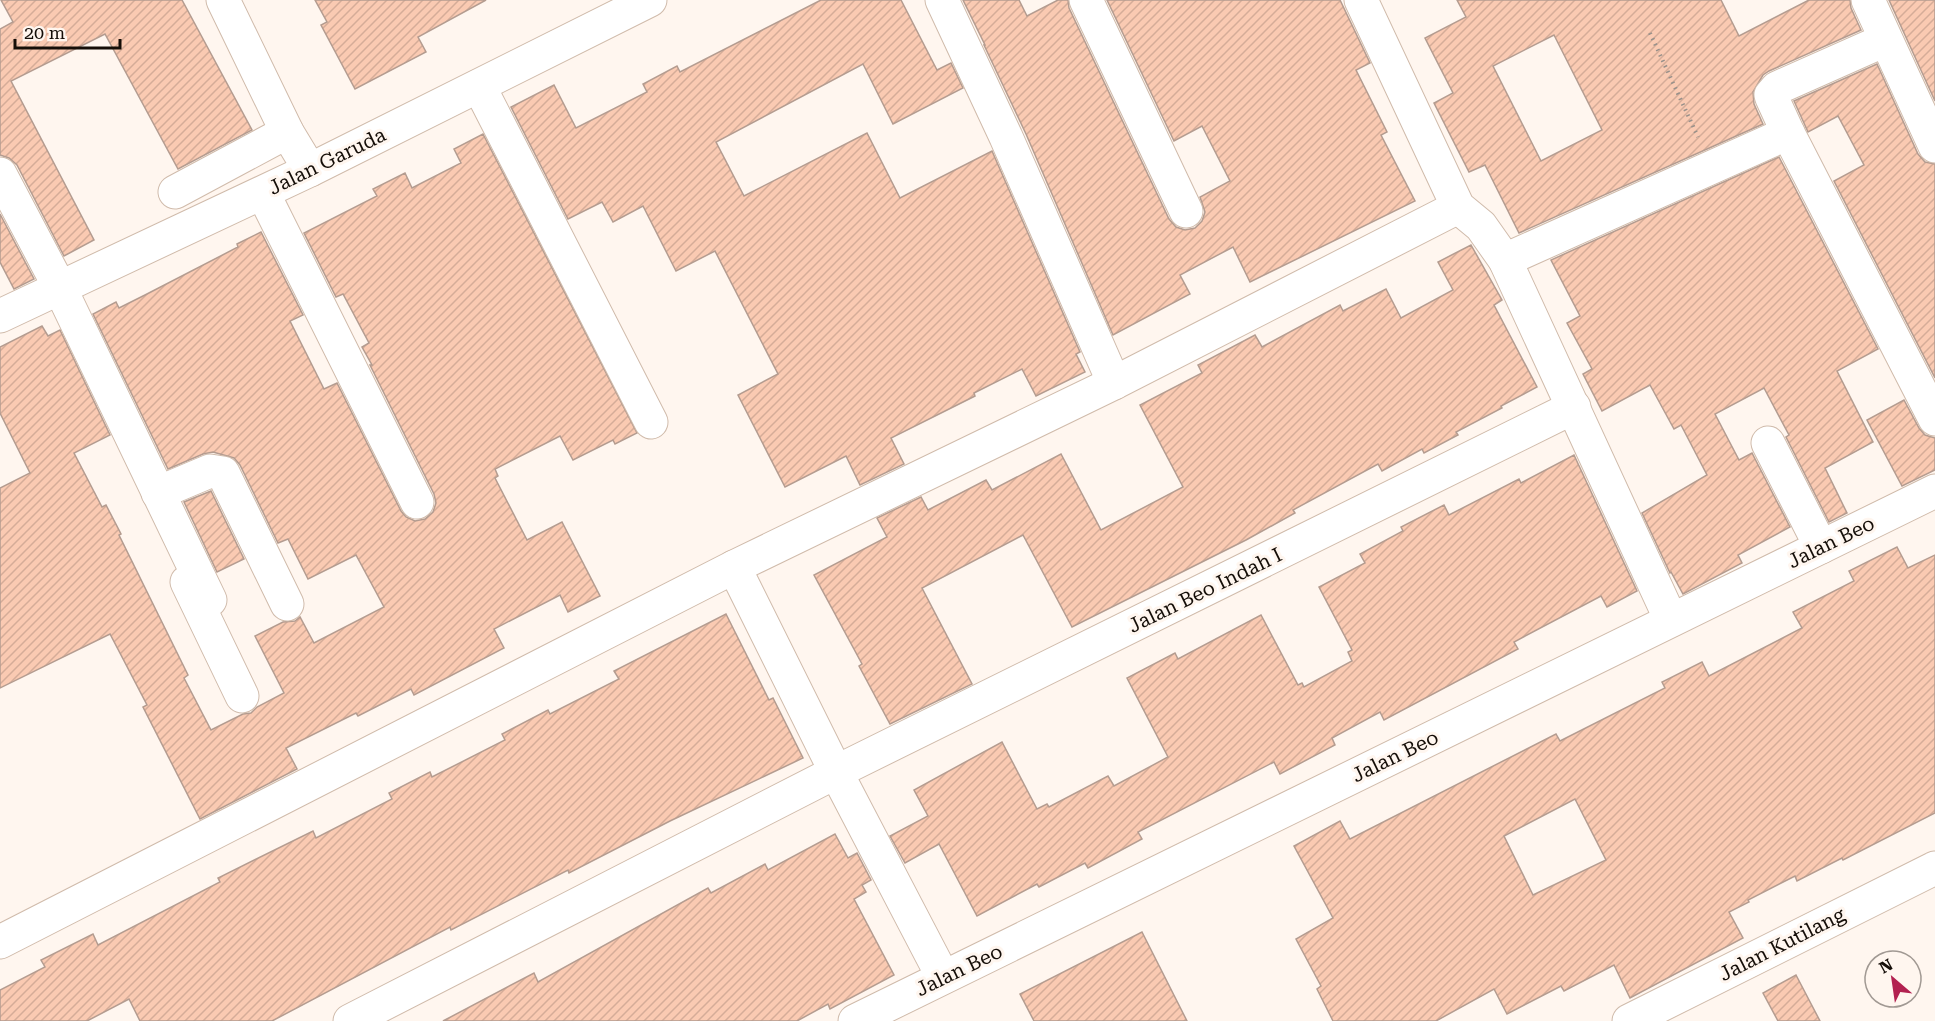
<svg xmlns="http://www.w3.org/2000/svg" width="1935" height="1021" font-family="'Roboto Serif',serif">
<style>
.building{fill:url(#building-hatch);stroke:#b49c90;stroke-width:1.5;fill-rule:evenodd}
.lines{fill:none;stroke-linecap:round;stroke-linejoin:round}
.street-casing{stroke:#d0bbab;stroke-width:35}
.path{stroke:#98908a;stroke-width:4;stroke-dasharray:1.5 4.5;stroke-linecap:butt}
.street{stroke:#fff;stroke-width:33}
.labels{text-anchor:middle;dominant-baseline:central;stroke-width:6;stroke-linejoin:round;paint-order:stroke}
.street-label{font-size:20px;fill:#150e08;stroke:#fff6ef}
</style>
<defs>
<pattern id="building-hatch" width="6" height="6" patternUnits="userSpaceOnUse" patternTransform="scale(1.5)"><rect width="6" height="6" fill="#facab2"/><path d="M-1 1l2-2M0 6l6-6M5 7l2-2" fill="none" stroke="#d5ac98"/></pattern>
</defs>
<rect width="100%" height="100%" fill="#fff6ef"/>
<g class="building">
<path d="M 1,0 L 182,0 L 252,130 L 178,169 L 105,34 L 11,81 L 94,240 L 64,256 L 17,165 L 9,158 L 0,155 L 0,29 L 13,22 Z"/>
<path d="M 315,0 L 486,0 L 418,37 L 426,52 L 355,89 L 321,25 L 327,22 Z"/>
<path d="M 821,0 L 901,0 L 937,70 L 951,63 L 963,88 L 893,124 L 863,64 L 716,142 L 744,196 L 867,133 L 900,198 L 992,151 L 1080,352 L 1076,354 L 1085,372 L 1036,396 L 1022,369 L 974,393 L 975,396 L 891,438 L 904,464 L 860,485 L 846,456 L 785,487 L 738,395 L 778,374 L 715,251 L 676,271 L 643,206 L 613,222 L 602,202 L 568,219 L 511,107 L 554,85 L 576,128 L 647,92 L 643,84 L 677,66 L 680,72 Z"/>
<path d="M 963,0 L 1019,0 L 1027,16 L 1058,0 L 1068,0 L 1069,8 L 1169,219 L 1176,227 L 1185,230 L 1195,228 L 1202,221 L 1205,212 L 1200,197 L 1230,181 L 1202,126 L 1174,141 L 1107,0 L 1340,0 L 1370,63 L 1356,70 L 1387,132 L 1381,135 L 1415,201 L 1250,282 L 1233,247 L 1180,275 L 1190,294 L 1113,335 L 1026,134 L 984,45 L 985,45 Z"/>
<path d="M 1457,0 L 1721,0 L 1739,36 L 1809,0 L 1850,0 L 1851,8 L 1861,30 L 1769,71 L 1763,75 L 1753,92 L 1754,104 L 1763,124 L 1519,233 L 1485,165 L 1469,172 L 1434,103 L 1453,93 L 1425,38 L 1466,17 ZM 1554,35 L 1602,130 L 1541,161 L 1493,66 Z"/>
<path d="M 1889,0 L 1935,0 L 1935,101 Z"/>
<path d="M 1877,64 L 1918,154 L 1925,162 L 1935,164 L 1935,378 L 1834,181 L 1864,165 L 1838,116 L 1808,132 L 1794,101 Z"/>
<path d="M 483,134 L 637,433 L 615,444 L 613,440 L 573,460 L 560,436 L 495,469 L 498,476 L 495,478 L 527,540 L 562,522 L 600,596 L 568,612 L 560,595 L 494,629 L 504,648 L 414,695 L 411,689 L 358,716 L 356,713 L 286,748 L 297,769 L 200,819 L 143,707 L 147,705 L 110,634 L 0,688 L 0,488 L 30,473 L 0,413 L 0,347 L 42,326 L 48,336 L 60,330 L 110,435 L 74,453 L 102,507 L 106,505 L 121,534 L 119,535 L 188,675 L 184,678 L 211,730 L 243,714 L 251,713 L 257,707 L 284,693 L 255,636 L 283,622 L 295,621 L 300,617 L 314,643 L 384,607 L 356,555 L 308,579 L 288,539 L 278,543 L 240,465 L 234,458 L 213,452 L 203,454 L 168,469 L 93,314 L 116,302 L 119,308 L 145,295 L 238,247 L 237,244 L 261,232 L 303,315 L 290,321 L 324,389 L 337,383 L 401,511 L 406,517 L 415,521 L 425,519 L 433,512 L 436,503 L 434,494 L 370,365 L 372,365 L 362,347 L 369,343 L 343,294 L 336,297 L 304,233 L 377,196 L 373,189 L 405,173 L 412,188 L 461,163 L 454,149 Z"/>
<path d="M 1779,157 L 1878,349 L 1837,371 L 1873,442 L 1825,468 L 1847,513 L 1829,522 L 1786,437 L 1789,435 L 1764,388 L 1715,414 L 1739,460 L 1752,453 L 1790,527 L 1738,555 L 1742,563 L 1683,594 L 1671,572 L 1670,573 L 1642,513 L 1707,475 L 1681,425 L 1674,429 L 1650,385 L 1602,411 L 1583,374 L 1592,369 L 1567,323 L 1580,316 L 1551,260 Z"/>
<path d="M 0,214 L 34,279 L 14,289 L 0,262 Z"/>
<path d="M 1471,245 L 1502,300 L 1494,305 L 1537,387 L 1501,406 L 1502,408 L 1456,432 L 1458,435 L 1424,453 L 1422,449 L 1382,471 L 1378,464 L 1293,510 L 1295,513 L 1246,540 L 1072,627 L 1023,535 L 922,588 L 972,684 L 890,724 L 859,666 L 862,664 L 814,575 L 887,537 L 877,518 L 921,497 L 928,510 L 986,480 L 992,490 L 1061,454 L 1101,530 L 1183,487 L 1140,405 L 1202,373 L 1198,365 L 1255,335 L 1262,347 L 1340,305 L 1343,311 L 1386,289 L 1401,318 L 1453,290 L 1438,262 Z"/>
<path d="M 1904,400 L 1919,428 L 1925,435 L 1935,438 L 1935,470 L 1902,486 L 1867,420 Z"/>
<path d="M 1574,455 L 1637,591 L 1607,607 L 1601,596 L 1514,642 L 1518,649 L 1384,720 L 1380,712 L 1332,738 L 1335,745 L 1280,774 L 1274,762 L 1138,832 L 1142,839 L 1088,868 L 1085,863 L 1039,887 L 1037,884 L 977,916 L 939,844 L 905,863 L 890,836 L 928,816 L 914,790 L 1002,742 L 1037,809 L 1047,804 L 1049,807 L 1108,776 L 1114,786 L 1168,757 L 1127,678 L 1175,653 L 1178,659 L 1261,615 L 1298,685 L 1302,683 L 1304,687 L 1352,661 L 1348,652 L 1352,650 L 1319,587 L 1365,563 L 1360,554 L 1403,531 L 1401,527 L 1444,505 L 1449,515 L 1519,479 L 1521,483 Z"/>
<path d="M 211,491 L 244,559 L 217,572 L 184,502 Z"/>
<path d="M 1897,547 L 1908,568 L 1935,555 L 1935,813 L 1843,860 L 1842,858 L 1797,881 L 1795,876 L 1748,900 L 1749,902 L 1729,912 L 1743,938 L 1630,998 L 1614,965 L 1564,991 L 1561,986 L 1507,1014 L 1494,989 L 1436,1021 L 1333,1021 L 1317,989 L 1321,986 L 1296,939 L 1333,918 L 1294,846 L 1340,821 L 1350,839 L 1556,734 L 1560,741 L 1665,688 L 1662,682 L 1702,662 L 1709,676 L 1802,628 L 1793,612 L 1854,581 L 1849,571 ZM 1575,799 L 1606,860 L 1533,895 L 1504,836 Z"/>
<path d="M 726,614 L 769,700 L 773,698 L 803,758 L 670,821 L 569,873 L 568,870 L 451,930 L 450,927 L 272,1021 L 140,1021 L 129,999 L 87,1021 L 0,1021 L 0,990 L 45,967 L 41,960 L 93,934 L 98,945 L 220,882 L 218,878 L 313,831 L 316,838 L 392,799 L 389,793 L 430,772 L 432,777 L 505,740 L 502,734 L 548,710 L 550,714 L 619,679 L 614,671 Z"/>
<path d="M 835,834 L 848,858 L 857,853 L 871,880 L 862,885 L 866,892 L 854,899 L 894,975 L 830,1009 L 828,1004 L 797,1021 L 443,1021 L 534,973 L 538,982 L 708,888 L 711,893 L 765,864 L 768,870 Z"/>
<path d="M 1142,932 L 1187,1021 L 1034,1021 L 1020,994 Z"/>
<path d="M 1796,975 L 1820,1021 L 1778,1021 L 1763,993 Z"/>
</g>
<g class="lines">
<defs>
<g id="street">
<path d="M 223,0 L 287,132 L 310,170"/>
<path d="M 942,0 L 1006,137 L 1114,383"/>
<path d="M 1086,0 L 1186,211"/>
<path d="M 1361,0 L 1458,207 L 1481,226 L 1505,260 L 1671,620"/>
<path d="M 1868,0 L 1935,146"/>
<path d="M 479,86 L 651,422"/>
<path d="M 1788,133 L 1935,419"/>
<path d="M 0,174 L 60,288 L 210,600"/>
<path d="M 175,192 L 287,132"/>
<path d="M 263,193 L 417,502"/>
<path d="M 1505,260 L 1788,133 L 1772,98 L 1771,95 L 1777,88 L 1885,40"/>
<path d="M 0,316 L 310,170 L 650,0"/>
<path d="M 1768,443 L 1821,547"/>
<path d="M 158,493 L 210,471 L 223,473 L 287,604"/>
<path d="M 734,567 L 836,772 L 943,977"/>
<path d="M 187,582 L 242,696"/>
<path d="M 0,942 L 734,567 L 1114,383 L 1458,207"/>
<path d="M 350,1021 L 836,772 L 1574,407"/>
<path d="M 855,1021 L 1935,491"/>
<path d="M 1629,1021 L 1935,868"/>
</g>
</defs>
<use href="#street" class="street-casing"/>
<path class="path" d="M 1650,33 L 1698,137"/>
<use href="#street" class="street"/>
</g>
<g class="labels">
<g class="street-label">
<text transform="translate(327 161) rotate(-26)">Jalan Garuda</text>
<text transform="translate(1831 542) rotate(-26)">Jalan Beo</text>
<text transform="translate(1205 590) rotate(-26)">Jalan Beo Indah I</text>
<text transform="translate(1395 756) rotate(-26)">Jalan Beo</text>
<text transform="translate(1782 944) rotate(-27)">Jalan Kutilang</text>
<text transform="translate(959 970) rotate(-26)">Jalan Beo</text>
</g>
</g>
<g transform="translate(1893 979) rotate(331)"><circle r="28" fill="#fff6ef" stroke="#a19993" stroke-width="1.5"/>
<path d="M0-4.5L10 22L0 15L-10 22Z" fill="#b22150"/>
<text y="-9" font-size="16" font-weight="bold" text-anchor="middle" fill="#150e08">N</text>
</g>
<path d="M15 39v9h105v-9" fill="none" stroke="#150e08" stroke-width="3"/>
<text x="24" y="39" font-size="18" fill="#150e08" stroke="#fff6ef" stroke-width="4.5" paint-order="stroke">20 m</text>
</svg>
